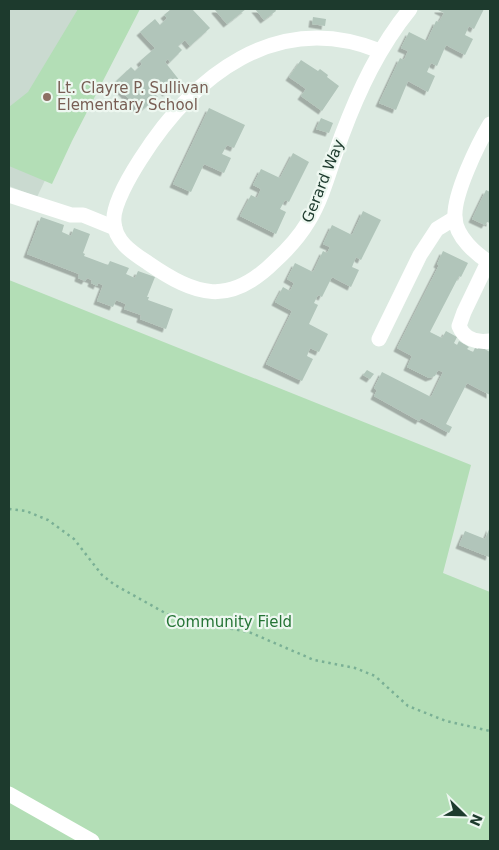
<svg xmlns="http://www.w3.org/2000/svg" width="499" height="850" font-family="'DejaVu Sans',sans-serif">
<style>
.built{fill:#cadad0}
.green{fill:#b3deb6}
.building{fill:#b1c5ba;filter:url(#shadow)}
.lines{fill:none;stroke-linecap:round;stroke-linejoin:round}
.path{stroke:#7ab095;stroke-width:2.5;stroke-dasharray:2.5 4;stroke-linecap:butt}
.minor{stroke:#fff;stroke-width:15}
.education-dot{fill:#8d6e63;stroke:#edf7f0;stroke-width:2}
.labels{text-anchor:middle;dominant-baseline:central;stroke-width:4.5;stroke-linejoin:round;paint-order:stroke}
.education-label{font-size:15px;fill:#785e54;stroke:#edf7f0;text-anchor:start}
.street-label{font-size:15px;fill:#1d3a2d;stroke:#edf7f0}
.park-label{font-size:15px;fill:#257435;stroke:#edf7f0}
</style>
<defs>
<filter id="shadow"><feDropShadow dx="-3.5" dy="3.5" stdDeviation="0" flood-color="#0004"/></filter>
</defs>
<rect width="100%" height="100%" fill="#dceae1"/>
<path class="built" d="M 9,9 L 127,9 L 37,197 L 9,186 Z"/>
<g class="green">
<path d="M 78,9 L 140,9 L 72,141 L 52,184 L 9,166 L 9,107 L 28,92 Z"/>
<path d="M 9,280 L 471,465 L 443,573 L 490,592 L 490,841 L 9,841 Z"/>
</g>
<g class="building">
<path d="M 171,9 L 192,9 L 210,28 L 190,46 L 185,40 L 178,46 L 182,50 L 170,62 L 168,59 L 165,62 L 180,81 L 166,93 L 160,86 L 153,92 L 158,97 L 140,111 L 114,83 L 131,67 L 135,71 L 142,64 L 140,61 L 155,48 L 140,32 L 155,19 L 160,25 L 167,18 L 164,15 Z"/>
<path d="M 216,9 L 246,9 L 227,24 L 215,10 Z"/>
<path d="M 255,9 L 275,9 L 276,11 L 264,20 Z"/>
<path d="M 438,9 L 484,9 L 474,29 L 469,26 L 465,35 L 473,39 L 465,55 L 446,45 L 437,66 L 431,63 L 427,72 L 435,76 L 428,92 L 408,81 L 396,110 L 379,103 L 400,58 L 404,60 L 408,51 L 401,48 L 409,32 L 427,41 L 436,21 L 439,22 L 444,13 L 438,10 Z"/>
<path d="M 313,17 L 326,19 L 325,26 L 312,24 Z"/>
<path d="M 301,60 L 318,71 L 320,69 L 328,75 L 327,77 L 339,86 L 322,111 L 301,96 L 306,89 L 289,77 Z"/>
<path d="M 209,108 L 245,125 L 234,148 L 227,145 L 222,154 L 231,158 L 224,173 L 204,164 L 191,192 L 173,184 Z"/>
<path d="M 321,118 L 333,123 L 329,133 L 316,129 Z"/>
<path d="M 293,153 L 309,162 L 289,202 L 285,200 L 280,209 L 286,212 L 276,234 L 240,216 L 251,195 L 257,198 L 261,189 L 253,185 L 261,169 L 280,178 Z"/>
<path d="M 486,190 L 490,192 L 490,223 L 487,222 L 485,225 L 472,219 Z"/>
<path d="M 363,211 L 381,220 L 361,260 L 356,257 L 352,267 L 359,270 L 351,287 L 332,277 L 322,297 L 318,295 L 314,303 L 318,305 L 309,324 L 328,334 L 319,352 L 310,348 L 307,356 L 313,359 L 302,381 L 266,364 L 292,311 L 275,302 L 283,287 L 290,291 L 294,283 L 287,279 L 295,263 L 313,272 L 323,251 L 327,253 L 330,247 L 323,244 L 332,225 L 352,235 Z"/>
<path d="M 41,217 L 64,225 L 62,232 L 71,236 L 74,228 L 90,234 L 83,253 L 85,254 L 84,256 L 108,265 L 110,261 L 129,268 L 126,274 L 135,278 L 138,271 L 155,277 L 147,297 L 149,297 L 148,300 L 173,309 L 166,329 L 140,319 L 141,315 L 124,309 L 126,304 L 116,300 L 113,307 L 97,301 L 103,285 L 98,283 L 97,286 L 91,283 L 92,280 L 87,278 L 85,281 L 78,278 L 79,274 L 27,254 Z"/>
<path d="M 443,251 L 468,263 L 461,277 L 459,276 L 430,332 L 442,338 L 446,331 L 457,337 L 454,343 L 457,345 L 459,341 L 469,347 L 467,349 L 473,352 L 475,348 L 478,349 L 479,346 L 490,352 L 490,363 L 489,366 L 490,367 L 490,395 L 467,383 L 446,424 L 452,427 L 449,433 L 421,418 L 419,421 L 374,396 L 377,390 L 374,388 L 382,372 L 431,397 L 443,372 L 438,370 L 435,376 L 429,378 L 407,367 L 412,356 L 397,348 L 439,265 L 437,264 Z"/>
<path d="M 367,370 L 374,374 L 370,379 L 363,375 Z"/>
<path d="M 490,527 L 490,553 L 489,557 L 459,545 L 465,531 L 485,539 Z"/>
</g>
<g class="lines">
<path class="path" d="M 9,509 L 26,511 L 48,520 L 74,539 L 102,575 L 115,585 L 167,614 L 199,623 L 249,632 L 314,660 L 355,668 L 375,676 L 408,706 L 446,721 L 490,731"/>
<g class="minor">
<path d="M 380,51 C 276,9 193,76 140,160 C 131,174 112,206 114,222 C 115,242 133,253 148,263 C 196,296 229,307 275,261 C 287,250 299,237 308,222 C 324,196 331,164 342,135 C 359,90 379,47 410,9"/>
<path d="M 490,124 C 478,144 453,195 455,218 C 456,237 476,254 490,263"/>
<path d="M 9,195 L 71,215 L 83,215 L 115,228"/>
<path d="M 488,262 L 464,312 L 459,326 C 464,339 477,343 490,341"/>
<path d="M 379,339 L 420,255 L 437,229 L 455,218"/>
<path d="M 9,794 L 92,841"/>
</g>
</g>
<circle class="education-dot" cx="47" cy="97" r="5"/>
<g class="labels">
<g class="education-label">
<text x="57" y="88">Lt. Clayre P. Sullivan<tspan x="57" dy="17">Elementary School</tspan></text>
</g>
<g class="street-label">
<text transform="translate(323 181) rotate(-68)">Gerard Way</text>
</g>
<g class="park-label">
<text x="229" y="622">Community Field</text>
</g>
</g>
<rect width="499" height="850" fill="none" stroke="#1d3a2d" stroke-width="20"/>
<g transform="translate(464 815) rotate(113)" stroke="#edf7f0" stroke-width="4" paint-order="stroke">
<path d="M0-4L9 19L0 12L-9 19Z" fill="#1d3a2d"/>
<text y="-8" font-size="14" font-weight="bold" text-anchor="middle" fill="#1d3a2d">N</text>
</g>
</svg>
